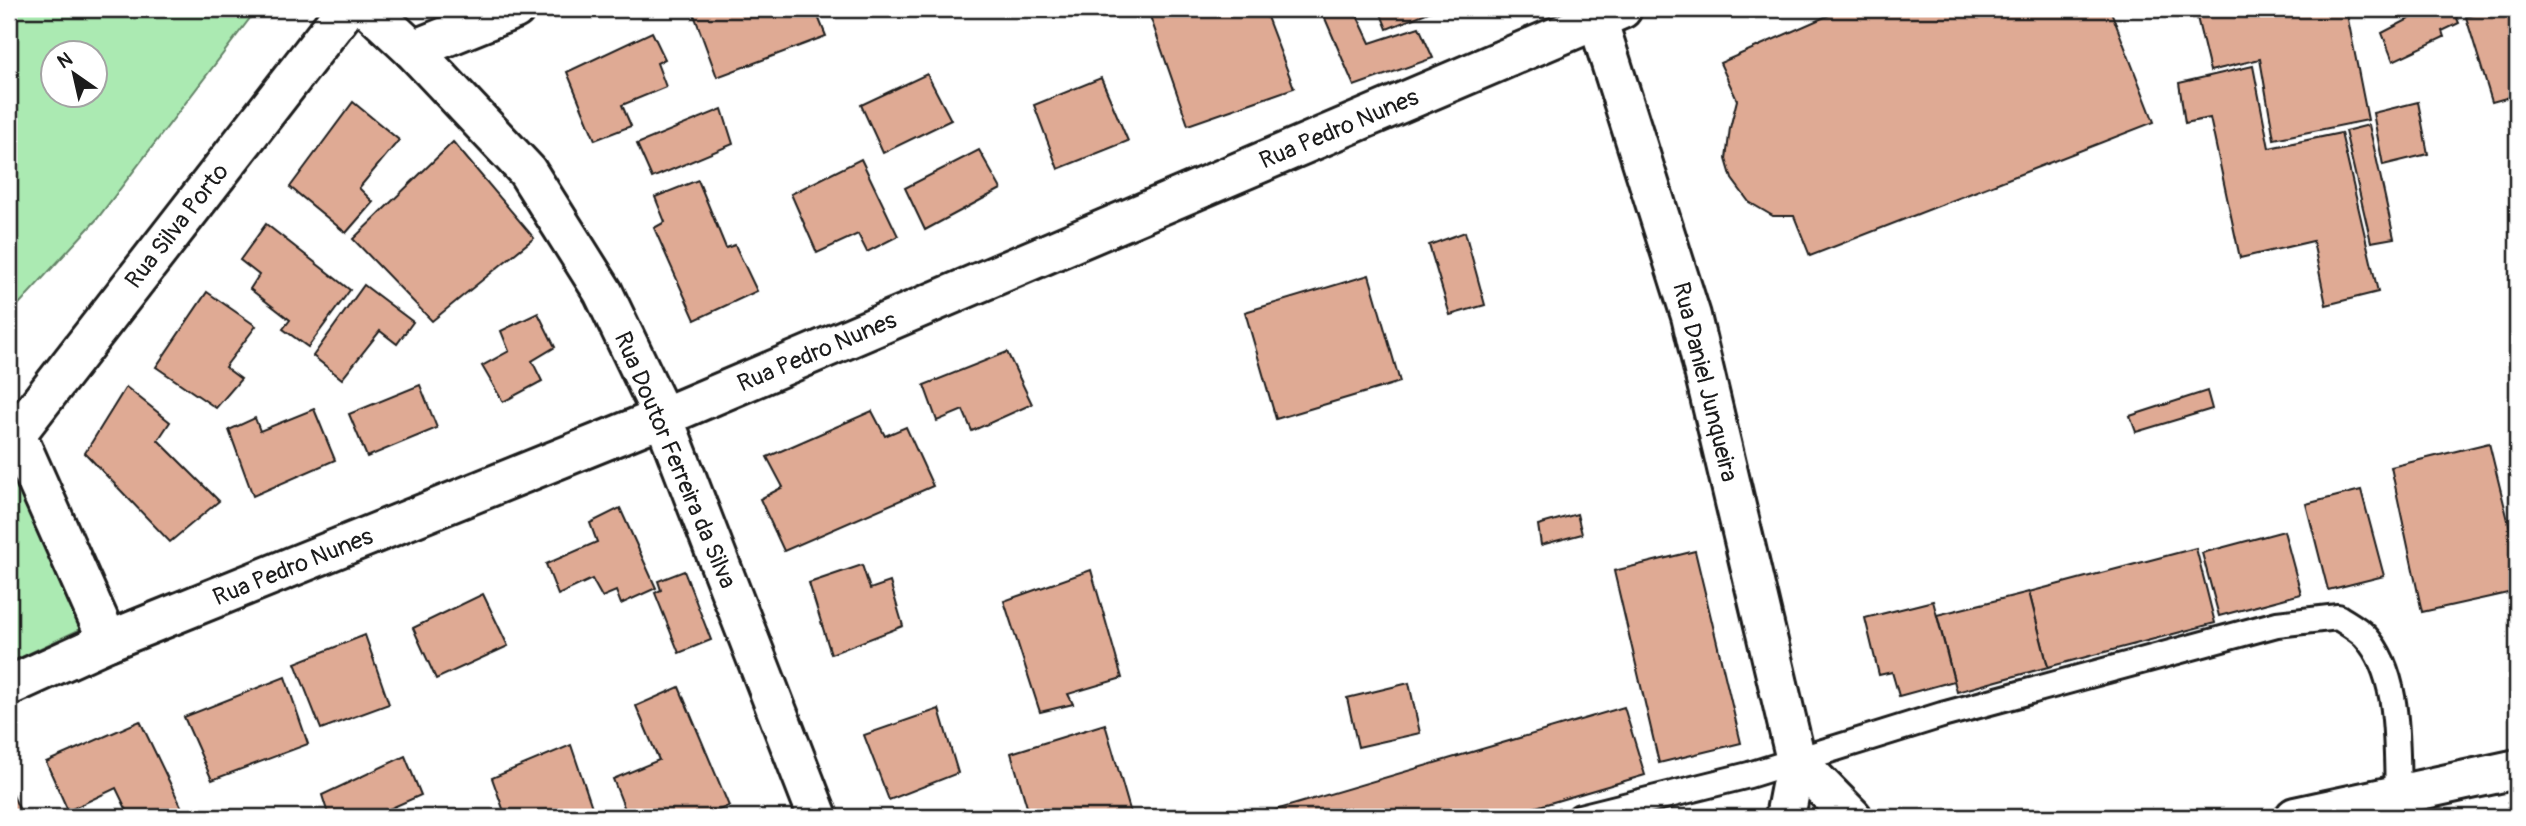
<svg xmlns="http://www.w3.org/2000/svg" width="2526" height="826" font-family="Pangolin,sans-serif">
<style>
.green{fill:#abeab2;stroke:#648367;stroke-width:2;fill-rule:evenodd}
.building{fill:#dfaa94;stroke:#1c1c1c;stroke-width:2}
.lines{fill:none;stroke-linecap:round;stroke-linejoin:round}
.lane-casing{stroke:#1c1c1c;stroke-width:30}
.street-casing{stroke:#1c1c1c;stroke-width:44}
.secondary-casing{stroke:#1c1c1c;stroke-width:44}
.lane{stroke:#fff;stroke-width:24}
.street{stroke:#fff;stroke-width:38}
.secondary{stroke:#fff;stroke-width:38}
.labels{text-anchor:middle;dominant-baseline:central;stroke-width:5;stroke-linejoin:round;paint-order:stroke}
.street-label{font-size:24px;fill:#1c1c1c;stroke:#fff}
</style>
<rect width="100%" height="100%" fill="#fff"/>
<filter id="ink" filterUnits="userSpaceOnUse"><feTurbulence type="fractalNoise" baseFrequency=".0143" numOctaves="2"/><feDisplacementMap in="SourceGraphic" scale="14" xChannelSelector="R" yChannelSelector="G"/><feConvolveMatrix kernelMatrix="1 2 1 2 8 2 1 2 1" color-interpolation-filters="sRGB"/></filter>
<g filter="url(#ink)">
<g class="green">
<path d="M 9,9 L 257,9 L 97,219 L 9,315 ZM 52,52 L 94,52 L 94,94 L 52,94 Z"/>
<path d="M 9,465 L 83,628 L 9,663 Z"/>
</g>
<g class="building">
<path d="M 692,9 L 815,9 L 826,36 L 717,77 Z"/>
<path d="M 1170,9 L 1264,9 L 1294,88 L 1188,125 L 1150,16 Z"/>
<path d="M 1321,9 L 1354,9 L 1370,43 L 1419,27 L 1433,58 L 1354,86 Z"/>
<path d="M 1379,9 L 1436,9 L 1387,29 Z"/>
<path d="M 1843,9 L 2110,9 L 2154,122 L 1810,256 L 1794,216 L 1773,216 L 1749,202 L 1732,179 L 1726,159 L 1730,128 L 1737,100 L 1720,63 Z"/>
<path d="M 2158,9 L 2191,9 L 2191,10 L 2160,17 Z"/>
<path d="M 2195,9 L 2346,9 L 2368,120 L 2274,139 L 2260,59 L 2210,71 Z"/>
<path d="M 2428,9 L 2453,9 L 2459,23 L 2442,31 L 2444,37 L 2393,61 L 2382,33 Z"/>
<path d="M 2494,9 L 2517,9 L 2517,95 L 2492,102 L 2466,17 Z"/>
<path d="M 652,32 L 665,59 L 657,63 L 666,87 L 622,105 L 631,126 L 595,140 L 567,72 Z"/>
<path d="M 2253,66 L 2269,148 L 2341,133 L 2378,292 L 2326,305 L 2313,241 L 2240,258 L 2210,118 L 2185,123 L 2179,83 Z"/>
<path d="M 927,74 L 951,120 L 883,153 L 861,105 Z"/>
<path d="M 1101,78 L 1128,141 L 1058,169 L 1034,105 Z"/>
<path d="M 353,102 L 399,140 L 359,188 L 373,202 L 346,233 L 290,187 Z"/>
<path d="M 2418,102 L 2428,154 L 2383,165 L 2373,113 Z"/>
<path d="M 722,109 L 733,144 L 652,178 L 637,144 Z"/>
<path d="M 2369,125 L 2394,238 L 2371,242 L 2345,131 Z"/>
<path d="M 453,142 L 534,238 L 432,321 L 353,239 Z"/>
<path d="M 979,150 L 1001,189 L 925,230 L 905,188 Z"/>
<path d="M 861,159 L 898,236 L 867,252 L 858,234 L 817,253 L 791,194 Z"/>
<path d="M 698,180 L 726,248 L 735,245 L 757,291 L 695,320 L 654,228 L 665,222 L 655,197 Z"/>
<path d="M 266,224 L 350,290 L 308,347 L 283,329 L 290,320 L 250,289 L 259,275 L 240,260 Z"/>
<path d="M 1465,232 L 1485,305 L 1450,315 L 1429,245 Z"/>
<path d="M 1369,275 L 1400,382 L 1276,419 L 1245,312 Z"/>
<path d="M 364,285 L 413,322 L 397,344 L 380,331 L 342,379 L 313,356 Z"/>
<path d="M 207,292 L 256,326 L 225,367 L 241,379 L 216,408 L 156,367 Z"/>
<path d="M 538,313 L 555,347 L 532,361 L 542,381 L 503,402 L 482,366 L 509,351 L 501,331 Z"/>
<path d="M 1007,352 L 1032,404 L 972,431 L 963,410 L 937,421 L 924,385 Z"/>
<path d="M 420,385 L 437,428 L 367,457 L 349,414 Z"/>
<path d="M 126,387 L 170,422 L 158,440 L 219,501 L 170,542 L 85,453 Z"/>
<path d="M 2207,391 L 2212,409 L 2136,432 L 2130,416 Z"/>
<path d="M 314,409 L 335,460 L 253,496 L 229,430 L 255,418 L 260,431 Z"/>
<path d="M 872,411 L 885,436 L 906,427 L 933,486 L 784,551 L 760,499 L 783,487 L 767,457 Z"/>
<path d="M 2489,443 L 2517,557 L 2517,591 L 2422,612 L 2391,467 Z"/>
<path d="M 2361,490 L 2384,576 L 2328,590 L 2306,504 Z"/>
<path d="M 620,508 L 656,588 L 621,604 L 616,591 L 602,597 L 592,579 L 558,595 L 546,564 L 597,542 L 590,523 Z"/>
<path d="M 1577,514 L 1582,534 L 1541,545 L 1538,525 Z"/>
<path d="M 2284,531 L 2301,594 L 2219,616 L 2202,553 Z"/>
<path d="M 2196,548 L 2215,623 L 2048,667 L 2029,592 Z"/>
<path d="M 1695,551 L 1741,743 L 1659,763 L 1614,571 Z"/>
<path d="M 862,565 L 870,589 L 890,582 L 903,626 L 831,654 L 809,583 Z"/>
<path d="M 1091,570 L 1122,678 L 1068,694 L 1073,704 L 1040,712 L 1004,601 Z"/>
<path d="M 684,571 L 711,640 L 679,653 L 655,593 L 661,590 L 658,581 Z"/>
<path d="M 2029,592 L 2048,667 L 1957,692 L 1937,615 Z"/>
<path d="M 483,594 L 508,646 L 436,679 L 413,628 Z"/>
<path d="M 1933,601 L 1954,681 L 1899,696 L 1892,672 L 1879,675 L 1865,618 Z"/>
<path d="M 365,635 L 389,704 L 321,729 L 295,663 Z"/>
<path d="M 285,677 L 308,744 L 212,780 L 184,717 Z"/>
<path d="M 1409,683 L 1420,733 L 1358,747 L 1347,698 Z"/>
<path d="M 679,687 L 729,806 L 701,817 L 628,817 L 613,779 L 659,760 L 636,706 Z"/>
<path d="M 1624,707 L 1645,775 L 1502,817 L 1252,817 Z"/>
<path d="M 939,709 L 958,773 L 889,800 L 864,735 Z"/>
<path d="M 140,721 L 182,808 L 165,817 L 130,817 L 116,788 L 68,811 L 46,762 Z"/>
<path d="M 1105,724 L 1132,817 L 1030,817 L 1011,753 Z"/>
<path d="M 571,745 L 595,816 L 506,817 L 492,778 Z"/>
<path d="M 405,756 L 421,795 L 371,817 L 329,817 L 322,795 Z"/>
<path d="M 9,787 L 23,817 L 9,817 Z"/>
</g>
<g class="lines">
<defs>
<path id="lane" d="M 1580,817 L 1749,775 L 1942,715 L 2277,624 L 2338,617 C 2347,623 2358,629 2365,636 C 2401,675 2396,745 2398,794"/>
<g id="street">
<path d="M 369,9 L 413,50 L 527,171 L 603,292 L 663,417 L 818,817"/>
<path d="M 1594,9 L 1691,316 L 1796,760 L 1785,817"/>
<path d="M 413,50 L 515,9"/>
<path d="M 16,434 L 108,641"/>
<path d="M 9,443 L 346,9"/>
<path d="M 9,686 L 108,641 L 663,417 L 1622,9"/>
<path d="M 1796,760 L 1852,817"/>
</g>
<path id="secondary" d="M 2295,817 L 2517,769"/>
</defs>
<use href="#lane" class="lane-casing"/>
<use href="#street" class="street-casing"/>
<use href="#secondary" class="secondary-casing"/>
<use href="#lane" class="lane"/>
<use href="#street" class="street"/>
<use href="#secondary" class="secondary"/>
</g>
</g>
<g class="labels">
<g class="street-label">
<text transform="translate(1339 129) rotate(-23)">Rua Pedro Nunes</text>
<text transform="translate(177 226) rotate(-52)">Rua Silva Porto</text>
<text transform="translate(817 352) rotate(-23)">Rua Pedro Nunes</text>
<text transform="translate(1705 382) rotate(76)">Rua Daniel Junqueira</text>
<text transform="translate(675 460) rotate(67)">Rua Doutor Ferreira da Silva</text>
<text transform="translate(293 567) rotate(-22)">Rua Pedro Nunes</text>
</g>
</g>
<rect width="2526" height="826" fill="none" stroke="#fff" stroke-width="35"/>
<rect x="18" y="18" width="2491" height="791" fill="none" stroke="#1c1c1c" stroke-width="2.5" filter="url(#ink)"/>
<g transform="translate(74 74) rotate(326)"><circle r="33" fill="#ffffff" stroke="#a4a4a4" stroke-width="2"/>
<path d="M0-5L12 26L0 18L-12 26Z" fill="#1c1c1c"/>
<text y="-10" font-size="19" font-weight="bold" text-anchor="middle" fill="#1c1c1c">N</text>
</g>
</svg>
